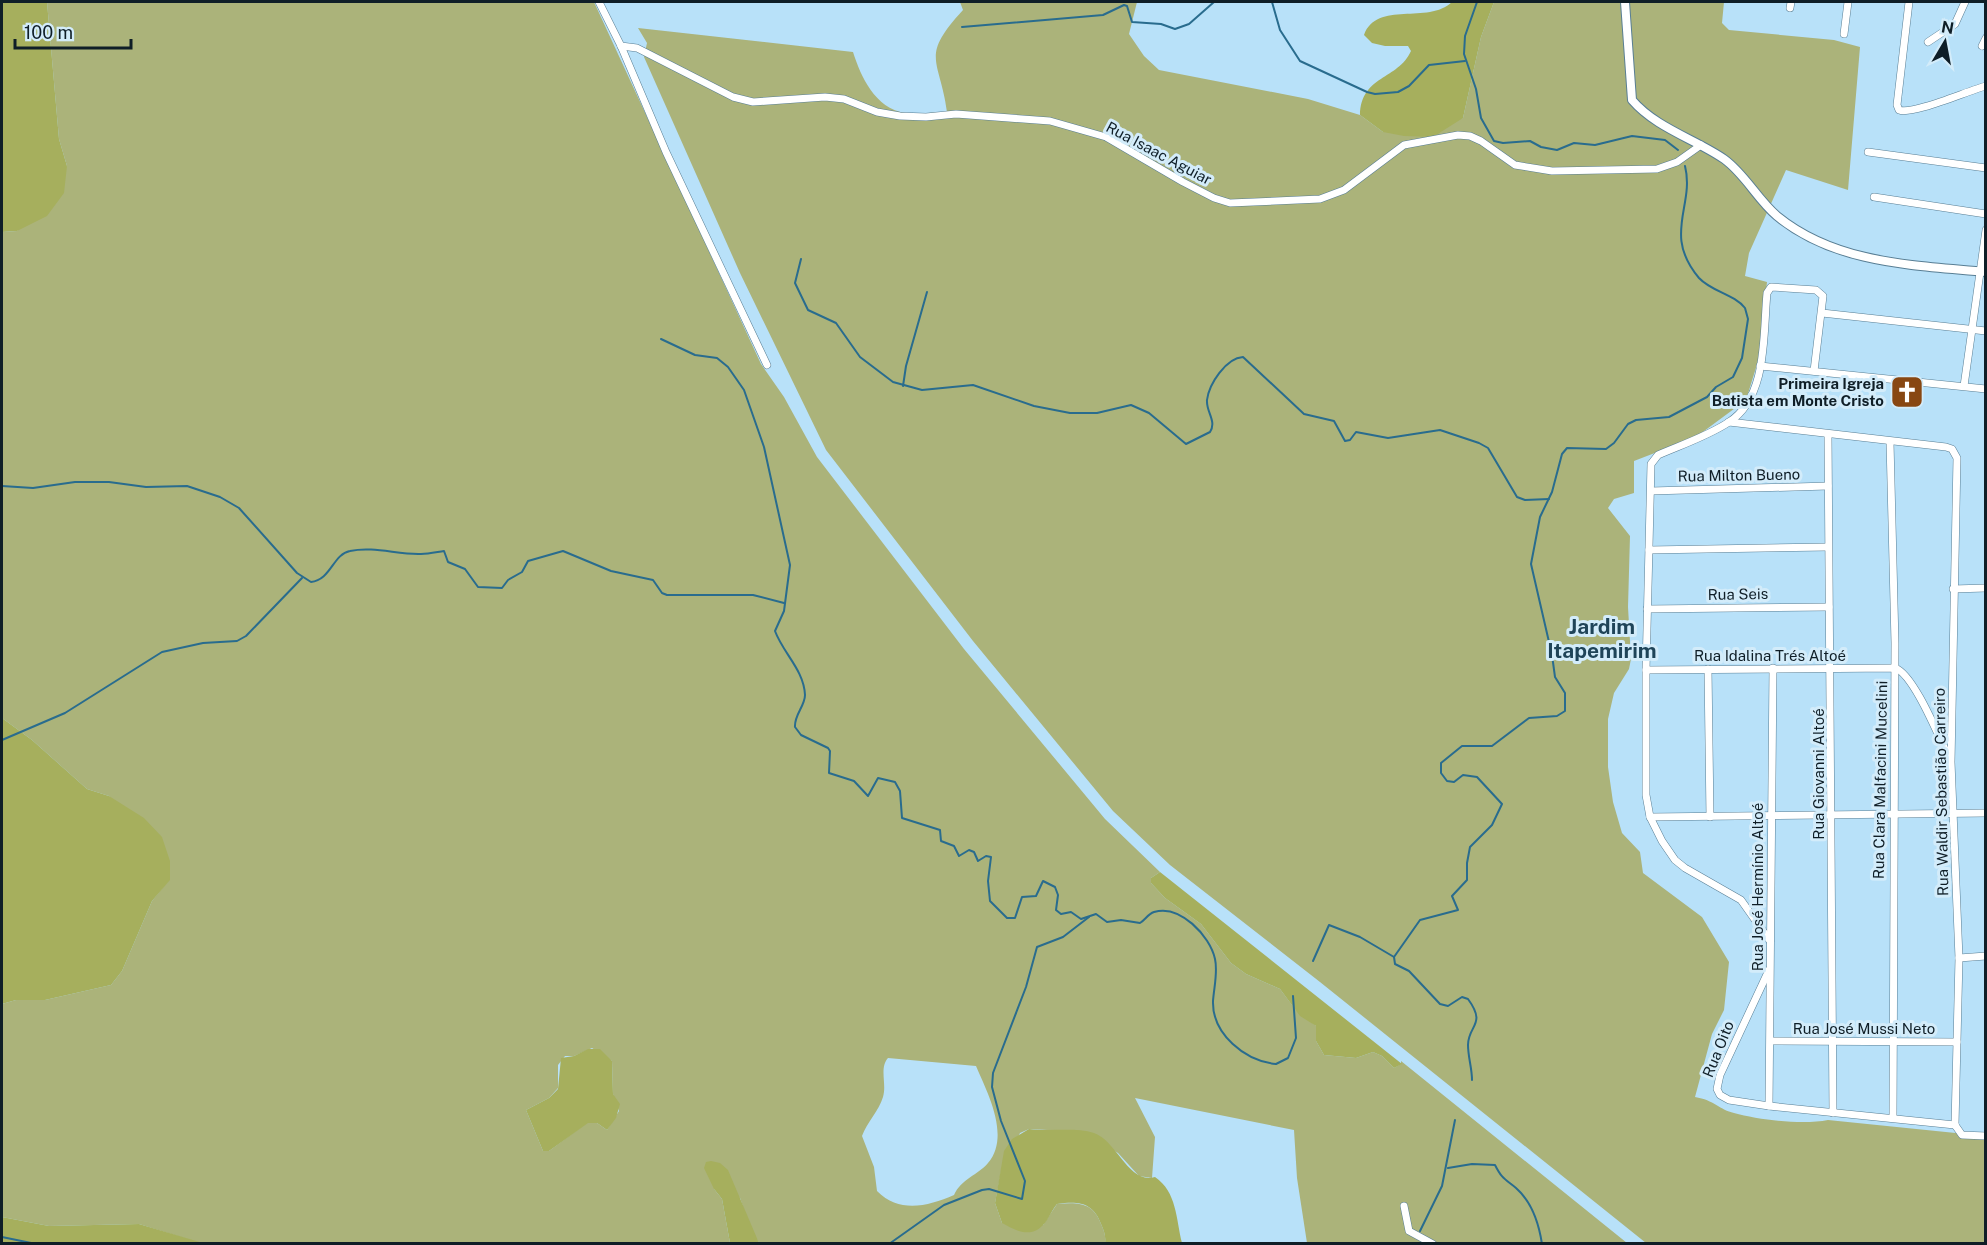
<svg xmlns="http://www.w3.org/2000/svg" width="1987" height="1245" font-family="'Public Sans',sans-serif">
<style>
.green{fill:#abb37a;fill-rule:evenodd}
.forest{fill:#a6af5d}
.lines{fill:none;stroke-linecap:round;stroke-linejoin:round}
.stream{stroke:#296c8e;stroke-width:2}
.minor-casing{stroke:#587e94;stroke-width:8}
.tertiary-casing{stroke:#587e94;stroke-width:10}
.minor{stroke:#fff;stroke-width:7}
.tertiary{stroke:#fff;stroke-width:8}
.labels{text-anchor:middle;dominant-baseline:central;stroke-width:6;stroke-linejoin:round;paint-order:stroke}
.street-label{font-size:15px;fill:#0f1e27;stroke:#d3ecfa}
.poi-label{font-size:15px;font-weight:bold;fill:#0f1e27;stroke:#d3ecfa;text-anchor:end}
.district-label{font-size:21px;font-weight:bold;fill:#1f4458;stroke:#d3ecfa}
</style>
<rect width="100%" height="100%" fill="#b8e1f9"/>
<g class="green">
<path d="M 47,2 L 594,2 L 761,364 L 784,397 L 817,457 L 964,649 L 1105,819 L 1160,872 L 1151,878 L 1151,883 L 1165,898 L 1201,924 L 1231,963 L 1246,974 L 1280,989 L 1295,1009 L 1316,1026 L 1316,1041 L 1324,1055 L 1356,1058 L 1373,1052 L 1382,1056 L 1394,1068 L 1401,1064 L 1401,1061 L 1627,1243 L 1307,1243 L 1297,1178 L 1294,1130 L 1135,1098 L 1155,1137 L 1152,1178 L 1139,1176 L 1118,1153 L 1083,1132 L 1029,1129 L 1020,1133 L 1001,1172 L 995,1203 L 1002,1223 L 1043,1225 L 1057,1204 C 1078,1202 1093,1202 1101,1224 C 1104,1231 1106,1236 1105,1243 L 759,1243 L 750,1227 L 740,1198 L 714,1189 L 722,1199 L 730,1243 L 203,1244 L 139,1224 L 49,1226 L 2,1217 L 2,1004 L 16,1000 L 45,1000 L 111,985 L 122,971 L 152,901 L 169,880 L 109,796 L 87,789 L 32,740 L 2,718 L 2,232 L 17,231 L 67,166 L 59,139 ZM 592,1048 L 612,1061 L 613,1094 L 619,1111 L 607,1130 L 597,1123 L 588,1122 L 549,1151 L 543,1151 L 526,1110 L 549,1098 L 558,1088 L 558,1065 L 565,1056 L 574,1056 ZM 888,1058 L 976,1066 C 987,1092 1011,1136 988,1163 C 978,1175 961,1179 954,1195 C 928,1206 900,1214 877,1191 L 874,1167 L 862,1136 C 867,1122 879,1111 883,1097 C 887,1084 879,1068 888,1058 Z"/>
<path d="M 960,2 L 1137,2 L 1129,34 L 1144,56 L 1159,70 L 1308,99 L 1360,115 L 1383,132 L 1463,118 L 1481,37 L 1494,2 L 1724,2 L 1722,23 L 1729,30 L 1834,40 L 1860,47 L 1848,190 L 1786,170 L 1749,253 L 1745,276 L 1767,282 L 1759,358 L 1746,400 L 1696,437 L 1634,461 L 1634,493 L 1614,499 L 1608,508 L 1630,536 L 1628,607 L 1631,659 L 1629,669 L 1614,693 L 1608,719 L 1608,767 L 1613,802 L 1622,833 L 1640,852 L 1643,873 L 1702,917 L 1729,962 L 1724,1010 L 1712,1034 L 1695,1097 C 1714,1100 1720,1110 1734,1113 C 1759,1120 1803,1125 1828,1120 L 1985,1136 L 1985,1243 L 1646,1243 L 1320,982 L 1170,865 L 1113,811 L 973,641 L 826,450 L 740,273 L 644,57 L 647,43 L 638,28 L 853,52 C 861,77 875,108 905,113 C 918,115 934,112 947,112 C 940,58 919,58 963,10 Z"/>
</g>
<g class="forest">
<path d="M 2,2 L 47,2 L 59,139 L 67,166 L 64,193 L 47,216 L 17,231 L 2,232 Z"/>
<path d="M 1452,2 L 1494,2 L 1481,37 L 1463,118 L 1433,137 L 1404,136 L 1383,132 L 1360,115 C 1361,75 1398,80 1411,51 L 1408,46 L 1385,46 L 1372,43 L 1364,35 C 1377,0 1428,25 1452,2 Z"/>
<path d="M 2,718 L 32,740 L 87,789 L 109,796 L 144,818 L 162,837 L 170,861 L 170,880 L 152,901 L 122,971 L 111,985 L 45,1000 L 16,1000 L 2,1004 Z"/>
<path d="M 1160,872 L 1402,1064 L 1394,1068 L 1382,1056 L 1373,1052 L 1356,1058 L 1324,1055 L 1316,1041 L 1316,1026 L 1300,1016 L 1280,989 L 1246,974 L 1231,963 L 1201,924 L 1165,898 L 1151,883 L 1151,878 Z"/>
<path d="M 588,1049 L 600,1049 L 612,1061 L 613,1094 L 620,1104 L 616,1118 L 607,1130 L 597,1123 L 588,1123 L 549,1151 L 543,1151 L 526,1110 L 549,1098 L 558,1089 L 561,1058 L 574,1056 Z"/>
<path d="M 1029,1129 C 1049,1132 1075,1127 1094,1133 C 1117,1141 1129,1185 1155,1177 C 1177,1192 1176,1219 1182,1243 L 1105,1243 C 1106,1236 1104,1231 1101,1224 C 1093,1202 1078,1201 1057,1204 C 1051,1211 1049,1219 1043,1225 C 1030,1239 1015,1230 1002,1223 L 995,1203 L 1004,1151 L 1012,1139 Z"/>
<path d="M 711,1161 L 720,1163 L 728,1170 L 759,1243 L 730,1243 L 722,1199 L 714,1189 L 704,1168 L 706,1162 Z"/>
<path d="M 2,1217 L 49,1226 L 139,1224 L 203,1243 L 2,1243 Z"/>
</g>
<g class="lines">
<g class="stream">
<path d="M 1272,2 L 1280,30 L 1300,61 L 1367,92 L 1375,94 L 1398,92 L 1409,86 L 1429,65 L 1465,61"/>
<path d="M 1477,2 L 1465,36 L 1464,54 L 1476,89 L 1481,118 L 1494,141 L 1503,143 L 1530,141 L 1541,147 L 1557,150 L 1574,143 L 1595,145 L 1632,136 L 1665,140 L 1678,150"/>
<path d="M 962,27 L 1103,15 L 1124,5 L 1127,6 L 1132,22 L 1161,24 L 1175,29 L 1189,24 L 1214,2"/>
<path d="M 801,259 L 795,283 L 808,310 L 836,323 L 860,357 L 893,382 L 922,390 L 973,385 L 1034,406 L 1070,413 L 1097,413 L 1131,405 L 1149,413 L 1186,444 L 1210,432 C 1217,421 1206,412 1207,400 C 1209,384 1226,358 1243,357 L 1304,414 L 1334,421 L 1345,441 L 1350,440 L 1356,432 L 1388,438 L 1440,430 L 1479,443 L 1488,448 L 1517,497 L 1525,500 L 1549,499"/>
<path d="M 661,339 L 695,355 L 717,358 L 728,367 L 744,390 L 764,447 L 790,565 L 784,611 L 775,631 C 783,653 804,670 805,695 C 805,706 794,715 795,727 L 801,735 L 828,748 L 830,751 L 829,773 L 854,781 L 868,796 L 878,778 L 895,782 L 900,791 L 902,818 L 940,830 L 941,841 L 954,846 L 959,856 L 969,850 L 974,852 L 978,861 L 986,856 L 991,857 L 988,881 L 990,901 L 1007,918 L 1015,918 L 1022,897 L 1036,896 L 1043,881 L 1055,887 L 1058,895 L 1056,910 L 1061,914 L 1071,912 L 1081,919 L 1096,914 L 1107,922 L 1121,920 L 1140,923 C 1145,920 1148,914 1154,912 C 1180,904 1210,936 1215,959 C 1218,972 1214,987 1213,1001 C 1212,1034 1245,1061 1276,1064 L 1288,1058 L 1296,1038 L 1293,996"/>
<path d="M 903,386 L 906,366 L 927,292"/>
<path d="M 2,486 L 33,488 L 75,482 L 109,482 L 146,487 L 187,486 L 220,497 L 239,508 L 297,573 L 311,582 C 331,580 333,554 350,551 C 374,546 398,555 421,554 C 429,554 437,552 444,551 L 448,562 L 465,569 L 478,587 L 502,588 L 508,580 L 522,572 L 528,561 L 563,551 L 611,571 L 653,580 L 662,593 L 667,595 L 753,595 L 784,603"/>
<path d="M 2,740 L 65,713 L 162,652 L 203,643 L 237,641 L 246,636 L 302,578"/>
<path d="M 1313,961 L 1329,925 L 1360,937 L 1394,957"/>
<path d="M 1472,1080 C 1472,1068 1468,1057 1468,1045 C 1468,1025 1487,1025 1468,999 L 1462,997 L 1448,1006 L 1440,1004 L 1409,971 L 1395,964 L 1394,957 L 1420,920 L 1458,910 L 1452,896 L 1467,880 L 1467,863 L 1470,847 L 1492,825 L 1502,804 L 1477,777 L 1463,775 L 1454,782 L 1447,781 L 1441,773 L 1441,763 L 1462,746 L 1492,746 L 1529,718 L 1557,716 L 1565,711 L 1565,693 L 1555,677 L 1552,655 L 1531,564 L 1540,517 L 1552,492 L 1562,454 L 1567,448 L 1606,449 L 1614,443 L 1628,424 L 1636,420 L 1669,417 L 1707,397 L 1716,387 L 1733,377 L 1742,358 L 1748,319 L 1745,308 C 1734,294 1712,292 1699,278 C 1662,234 1695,206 1685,166"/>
<path d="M 1448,1168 L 1472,1164 L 1495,1165 C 1502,1179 1505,1179 1516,1188 C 1532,1202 1539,1224 1542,1244"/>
<path d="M 1420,1231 L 1442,1186 L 1455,1120"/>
<path d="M 2,1237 L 36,1244"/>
<path d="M 889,1244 L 944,1205 L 982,1190 L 989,1189 L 1022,1199 L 1025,1181 L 1001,1121 L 992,1087 L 993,1073 L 1026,987 L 1037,947 L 1063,937 L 1089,917"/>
<path d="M 1414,1244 L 1414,1243"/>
</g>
<defs>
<g id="minor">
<path d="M 599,2 L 621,46 L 666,152 L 767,365"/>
<path d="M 1909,2 L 1897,105 L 1899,110 C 1913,115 1967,91 1986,86"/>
<path d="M 1790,8 L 1791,2"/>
<path d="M 1844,34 L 1848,2"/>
<path d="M 1928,42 L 1955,24 L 1965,2"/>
<path d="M 621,46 L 637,48 L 733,97 L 753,102 L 825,97 L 844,99 L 877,112 L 900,116 L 926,117 L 956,114 L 1050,121 L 1106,137 L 1183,182 L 1214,198 L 1230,203 L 1320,199 L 1344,190 L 1404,145 L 1458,135 L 1470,136 L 1481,141 L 1515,165 L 1552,171 L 1657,169 L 1677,162 L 1701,145"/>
<path d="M 1982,46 L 1986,38"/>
<path d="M 1868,152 L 1986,168"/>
<path d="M 1874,197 L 1986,214"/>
<path d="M 1822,313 L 1986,331"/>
<path d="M 1760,366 L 1986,389"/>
<path d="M 1964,386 L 1986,230"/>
<path d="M 1729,422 L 1946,447 L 1952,449 L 1957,458 L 1951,762 L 1959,958 L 1955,1125"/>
<path d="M 1828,435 L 1833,1113"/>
<path d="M 1890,442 L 1895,643 L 1893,1118"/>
<path d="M 1651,491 L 1828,486"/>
<path d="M 1649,550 L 1828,547"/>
<path d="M 1953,589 L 1986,588"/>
<path d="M 1647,609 L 1829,607"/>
<path d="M 1708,669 L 1710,817"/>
<path d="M 1646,670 L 1895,668 C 1914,674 1940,740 1950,760"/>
<path d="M 1650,817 L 1986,813"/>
<path d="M 1770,941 L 1741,900 L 1685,868 L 1675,860 L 1662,841 L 1650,817 L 1646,795 L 1646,670 L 1651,464 L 1658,455 C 1681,445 1708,436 1729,422 C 1768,397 1763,334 1767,293 L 1771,287 L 1816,290 L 1823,296 L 1814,371"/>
<path d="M 1959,958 L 1986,956"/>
<path d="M 1769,970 L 1720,1075 L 1717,1089 L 1720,1095 L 1729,1100 L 1769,1106 L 1955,1125"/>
<path d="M 1771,1041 L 1957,1042"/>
<path d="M 1769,1106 L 1773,668"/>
<path d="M 1955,1125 L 1962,1135 L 1986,1136"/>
<path d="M 1404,1206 L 1409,1231 L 1433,1244"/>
</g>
<path id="tertiary" d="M 1625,2 L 1632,100 C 1656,128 1695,139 1724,159 C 1745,174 1757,199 1777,216 C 1836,264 1913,265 1986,272"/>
</defs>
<use href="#minor" class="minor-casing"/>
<use href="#tertiary" class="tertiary-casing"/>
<use href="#minor" class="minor"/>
<use href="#tertiary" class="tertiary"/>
</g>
<defs>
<symbol id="church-square" viewBox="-11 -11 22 22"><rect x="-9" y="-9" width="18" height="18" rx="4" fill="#884712" stroke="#d3ecfa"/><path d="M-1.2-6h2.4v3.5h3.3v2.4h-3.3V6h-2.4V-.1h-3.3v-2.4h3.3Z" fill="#fff"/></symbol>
</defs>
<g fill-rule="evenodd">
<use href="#church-square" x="1888" y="373" width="38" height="38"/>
</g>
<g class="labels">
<g class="street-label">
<text transform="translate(1159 153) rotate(28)">Rua Isaac Aguiar</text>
<text transform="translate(1739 475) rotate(-1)">Rua Milton Bueno</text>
<text transform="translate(1738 594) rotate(-1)">Rua Seis</text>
<text x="1770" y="655">Rua Idalina Trés Altoé</text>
<text transform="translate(1818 774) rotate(-90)">Rua Giovanni Altoé</text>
<text transform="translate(1880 780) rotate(-89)">Rua Clara Malfacini Mucelini</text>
<text transform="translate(1941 792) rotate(-91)">Rua Waldir Sebastião Carreiro</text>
<text transform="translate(1757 887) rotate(-90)">Rua José Hermínio Altoé</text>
<text x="1864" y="1028">Rua José Mussi Neto</text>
<text transform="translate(1718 1049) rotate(-68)">Rua Oito</text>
</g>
<g class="poi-label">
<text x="1884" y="383">Primeira Igreja<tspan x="1884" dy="17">Batista em Monte Cristo</tspan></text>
</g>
<g class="district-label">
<text x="1602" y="626">Jardim<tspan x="1602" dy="24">Itapemirim</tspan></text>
</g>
</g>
<rect width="1987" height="1245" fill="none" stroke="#0f1e27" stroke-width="6"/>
<g transform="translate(1945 42) rotate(10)" stroke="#d3ecfa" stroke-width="4.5" paint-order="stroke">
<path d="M0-4.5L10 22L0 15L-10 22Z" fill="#0f1e27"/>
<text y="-9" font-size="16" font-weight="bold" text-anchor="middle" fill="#0f1e27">N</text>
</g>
<path d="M15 39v9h116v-9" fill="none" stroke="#0f1e27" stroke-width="3"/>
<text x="24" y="39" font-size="18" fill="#0f1e27" stroke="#d3ecfa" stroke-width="4.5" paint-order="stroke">100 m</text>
</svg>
